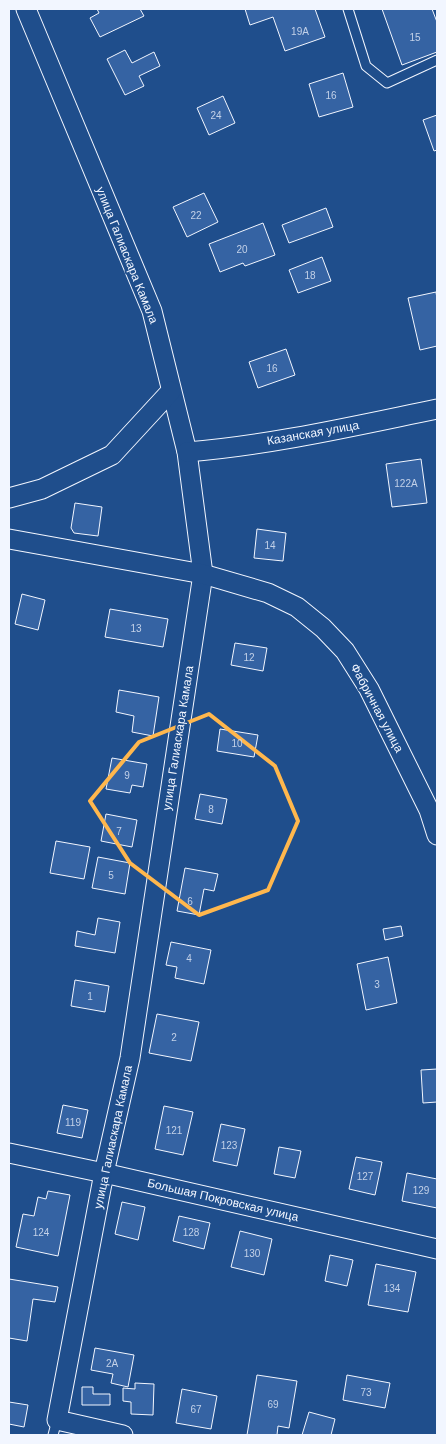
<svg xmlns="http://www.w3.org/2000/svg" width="446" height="1444" font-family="Helvetica,sans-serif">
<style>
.building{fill:#3563a3;stroke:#f2f6ff}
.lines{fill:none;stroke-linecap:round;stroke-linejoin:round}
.lane-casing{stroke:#f2f6ff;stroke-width:11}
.street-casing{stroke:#f2f6ff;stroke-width:21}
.lane{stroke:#1f4e8c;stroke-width:9}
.street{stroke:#1f4e8c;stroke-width:19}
.marked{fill:none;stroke:#ffb74d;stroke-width:4;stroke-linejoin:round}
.labels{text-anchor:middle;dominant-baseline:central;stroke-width:4;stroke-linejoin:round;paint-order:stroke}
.number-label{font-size:10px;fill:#c3d1e8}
.street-label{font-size:12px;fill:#f2f6ff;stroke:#1f4e8c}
</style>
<rect width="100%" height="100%" fill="#1f4e8c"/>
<g class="building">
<path d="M 97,9 L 140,9 L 144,16 L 100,37 L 90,18 L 99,13 Z"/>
<path d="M 245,9 L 315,9 L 325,37 L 285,51 L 273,17 L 250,25 Z"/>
<path d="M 382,9 L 432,9 L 437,22 L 437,52 L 402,65 Z"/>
<path d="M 125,50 L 132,63 L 154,52 L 160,66 L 139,76 L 144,86 L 125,95 L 107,59 Z"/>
<path d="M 343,73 L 353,107 L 319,117 L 309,84 Z"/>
<path d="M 223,96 L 235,123 L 209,135 L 197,108 Z"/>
<path d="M 437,115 L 437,150 L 434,151 L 423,120 Z"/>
<path d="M 204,193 L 218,222 L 187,237 L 173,207 Z"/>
<path d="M 326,208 L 333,227 L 289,243 L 282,225 Z"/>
<path d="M 263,223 L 275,255 L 245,266 L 243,263 L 220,272 L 209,244 Z"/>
<path d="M 322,257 L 331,281 L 298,293 L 289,270 Z"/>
<path d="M 436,292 L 437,299 L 437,346 L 420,350 L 408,298 Z"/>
<path d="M 286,349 L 295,375 L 258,388 L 249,362 Z"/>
<path d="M 421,459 L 427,503 L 392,507 L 386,464 Z"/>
<path d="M 75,503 L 102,507 L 98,536 L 74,533 L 71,528 Z"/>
<path d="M 257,529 L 286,533 L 283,561 L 254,558 Z"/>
<path d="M 22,594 L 45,600 L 38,630 L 15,624 Z"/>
<path d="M 110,609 L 168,619 L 163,647 L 105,637 Z"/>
<path d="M 235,643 L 267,648 L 263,671 L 231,665 Z"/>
<path d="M 119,690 L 159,697 L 153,736 L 132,732 L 134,716 L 116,712 Z"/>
<path d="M 220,729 L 258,735 L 254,757 L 217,751 Z"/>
<path d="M 112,758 L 147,764 L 143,787 L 132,785 L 130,793 L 106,789 Z"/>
<path d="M 200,794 L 227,799 L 222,824 L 195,819 Z"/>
<path d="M 106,814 L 137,820 L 132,847 L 101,841 Z"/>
<path d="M 56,841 L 90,847 L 84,879 L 50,873 Z"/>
<path d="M 98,857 L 130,863 L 125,894 L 92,888 Z"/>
<path d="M 185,868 L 218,874 L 214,891 L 204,889 L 199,915 L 177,911 Z"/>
<path d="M 98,918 L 120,922 L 115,953 L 75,946 L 77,931 L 95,935 Z"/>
<path d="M 401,926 L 403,936 L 385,940 L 383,929 Z"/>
<path d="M 171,942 L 211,950 L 204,984 L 175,978 L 177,967 L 166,965 Z"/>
<path d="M 388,957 L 397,1003 L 366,1010 L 357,964 Z"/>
<path d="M 75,980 L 109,986 L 105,1012 L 71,1006 Z"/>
<path d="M 157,1014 L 199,1022 L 191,1061 L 149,1053 Z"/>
<path d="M 437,1069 L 437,1102 L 423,1103 L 421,1070 Z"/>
<path d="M 63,1105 L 88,1110 L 82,1138 L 57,1133 Z"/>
<path d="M 164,1106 L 193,1112 L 183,1155 L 155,1149 Z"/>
<path d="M 221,1124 L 245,1129 L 237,1166 L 213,1161 Z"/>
<path d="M 279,1147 L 301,1151 L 295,1178 L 274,1174 Z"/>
<path d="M 356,1157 L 382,1162 L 375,1195 L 349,1189 Z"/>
<path d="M 407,1173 L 437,1179 L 437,1208 L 402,1201 Z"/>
<path d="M 48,1191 L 70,1195 L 58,1256 L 16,1247 L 23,1214 L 34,1216 L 38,1197 L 46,1199 Z"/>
<path d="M 122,1202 L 145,1207 L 138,1240 L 115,1234 Z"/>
<path d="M 179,1216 L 210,1223 L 204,1249 L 173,1241 Z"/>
<path d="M 240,1231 L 272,1239 L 264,1275 L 231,1267 Z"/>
<path d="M 330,1255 L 353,1260 L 347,1286 L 325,1281 Z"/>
<path d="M 376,1264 L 416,1272 L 408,1312 L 368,1305 Z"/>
<path d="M 9,1279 L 58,1287 L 55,1302 L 33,1299 L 27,1341 L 9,1338 Z"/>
<path d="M 95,1348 L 134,1355 L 128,1387 L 111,1383 L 113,1374 L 91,1370 Z"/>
<path d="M 257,1375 L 297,1381 L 289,1428 L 278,1426 L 277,1435 L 247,1435 Z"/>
<path d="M 347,1375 L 390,1383 L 385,1408 L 343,1400 Z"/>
<path d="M 135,1383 L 154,1384 L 153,1415 L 131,1414 L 131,1402 L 123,1401 L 123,1388 L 135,1389 Z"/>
<path d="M 82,1387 L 93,1387 L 93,1394 L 110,1394 L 110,1405 L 82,1405 Z"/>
<path d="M 182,1389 L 217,1396 L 211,1429 L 176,1423 Z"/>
<path d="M 9,1402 L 28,1405 L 24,1427 L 9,1424 Z"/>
<path d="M 309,1412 L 335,1419 L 331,1435 L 302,1435 Z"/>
</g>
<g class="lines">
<defs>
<g id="lane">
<path d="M 348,9 L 366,66 L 387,83 L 437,60"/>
<path d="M 53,1435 L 57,1420"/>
</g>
<g id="street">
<path d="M 26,9 L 152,311 L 187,452 L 203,574 L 130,1058 L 104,1173 L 57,1420 L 123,1435"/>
<path d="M 187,452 C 272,445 354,426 437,409"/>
<path d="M 9,498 L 42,489 L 112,455 L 171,391"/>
<path d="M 9,539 L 203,574 L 268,593 L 297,607 L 323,628 L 345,651 L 369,689 L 429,810 L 437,835"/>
<path d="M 9,1153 L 104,1173 L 437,1249"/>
</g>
</defs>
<use href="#lane" class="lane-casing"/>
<use href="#street" class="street-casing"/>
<use href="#lane" class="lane"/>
<use href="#street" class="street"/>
</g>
<path class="marked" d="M 209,714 L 275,766 L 298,821 L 268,890 L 199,915 L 130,863 L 90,801 L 139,742 Z"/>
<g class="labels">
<g class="number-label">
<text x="300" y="31">19А</text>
<text x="415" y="37">15</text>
<text x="331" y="95">16</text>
<text x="216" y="115">24</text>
<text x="196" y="215">22</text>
<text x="242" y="249">20</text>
<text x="310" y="275">18</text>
<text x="272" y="368">16</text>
<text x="406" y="483">122А</text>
<text x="270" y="545">14</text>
<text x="136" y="628">13</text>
<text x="249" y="657">12</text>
<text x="237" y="743">10</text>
<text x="127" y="775">9</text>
<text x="211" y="809">8</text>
<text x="119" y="831">7</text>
<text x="111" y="875">5</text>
<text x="190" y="901">6</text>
<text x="189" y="958">4</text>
<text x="377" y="984">3</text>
<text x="90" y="996">1</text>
<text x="174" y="1037">2</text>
<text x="73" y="1122">119</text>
<text x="174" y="1130">121</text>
<text x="229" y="1145">123</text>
<text x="365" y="1176">127</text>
<text x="421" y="1190">129</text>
<text x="41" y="1232">124</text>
<text x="191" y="1232">128</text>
<text x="252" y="1253">130</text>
<text x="392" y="1288">134</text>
<text x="112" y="1363">2А</text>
<text x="366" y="1392">73</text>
<text x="273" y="1404">69</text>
<text x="196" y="1409">67</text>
</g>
<g class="street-label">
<text transform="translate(127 255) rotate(68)">улица Галиаскара Камала</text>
<text transform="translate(313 433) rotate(-10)">Казанская улица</text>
<text transform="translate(377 708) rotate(62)">Фабричная улица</text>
<text transform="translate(178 738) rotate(-81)">улица Галиаскара Камала</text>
<text transform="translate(113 1137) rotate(-78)">улица Галиаскара Камала</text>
<text transform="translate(223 1200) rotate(13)">Большая Покровская улица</text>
</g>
</g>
<rect width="446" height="1444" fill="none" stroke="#f2f6ff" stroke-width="20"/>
</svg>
